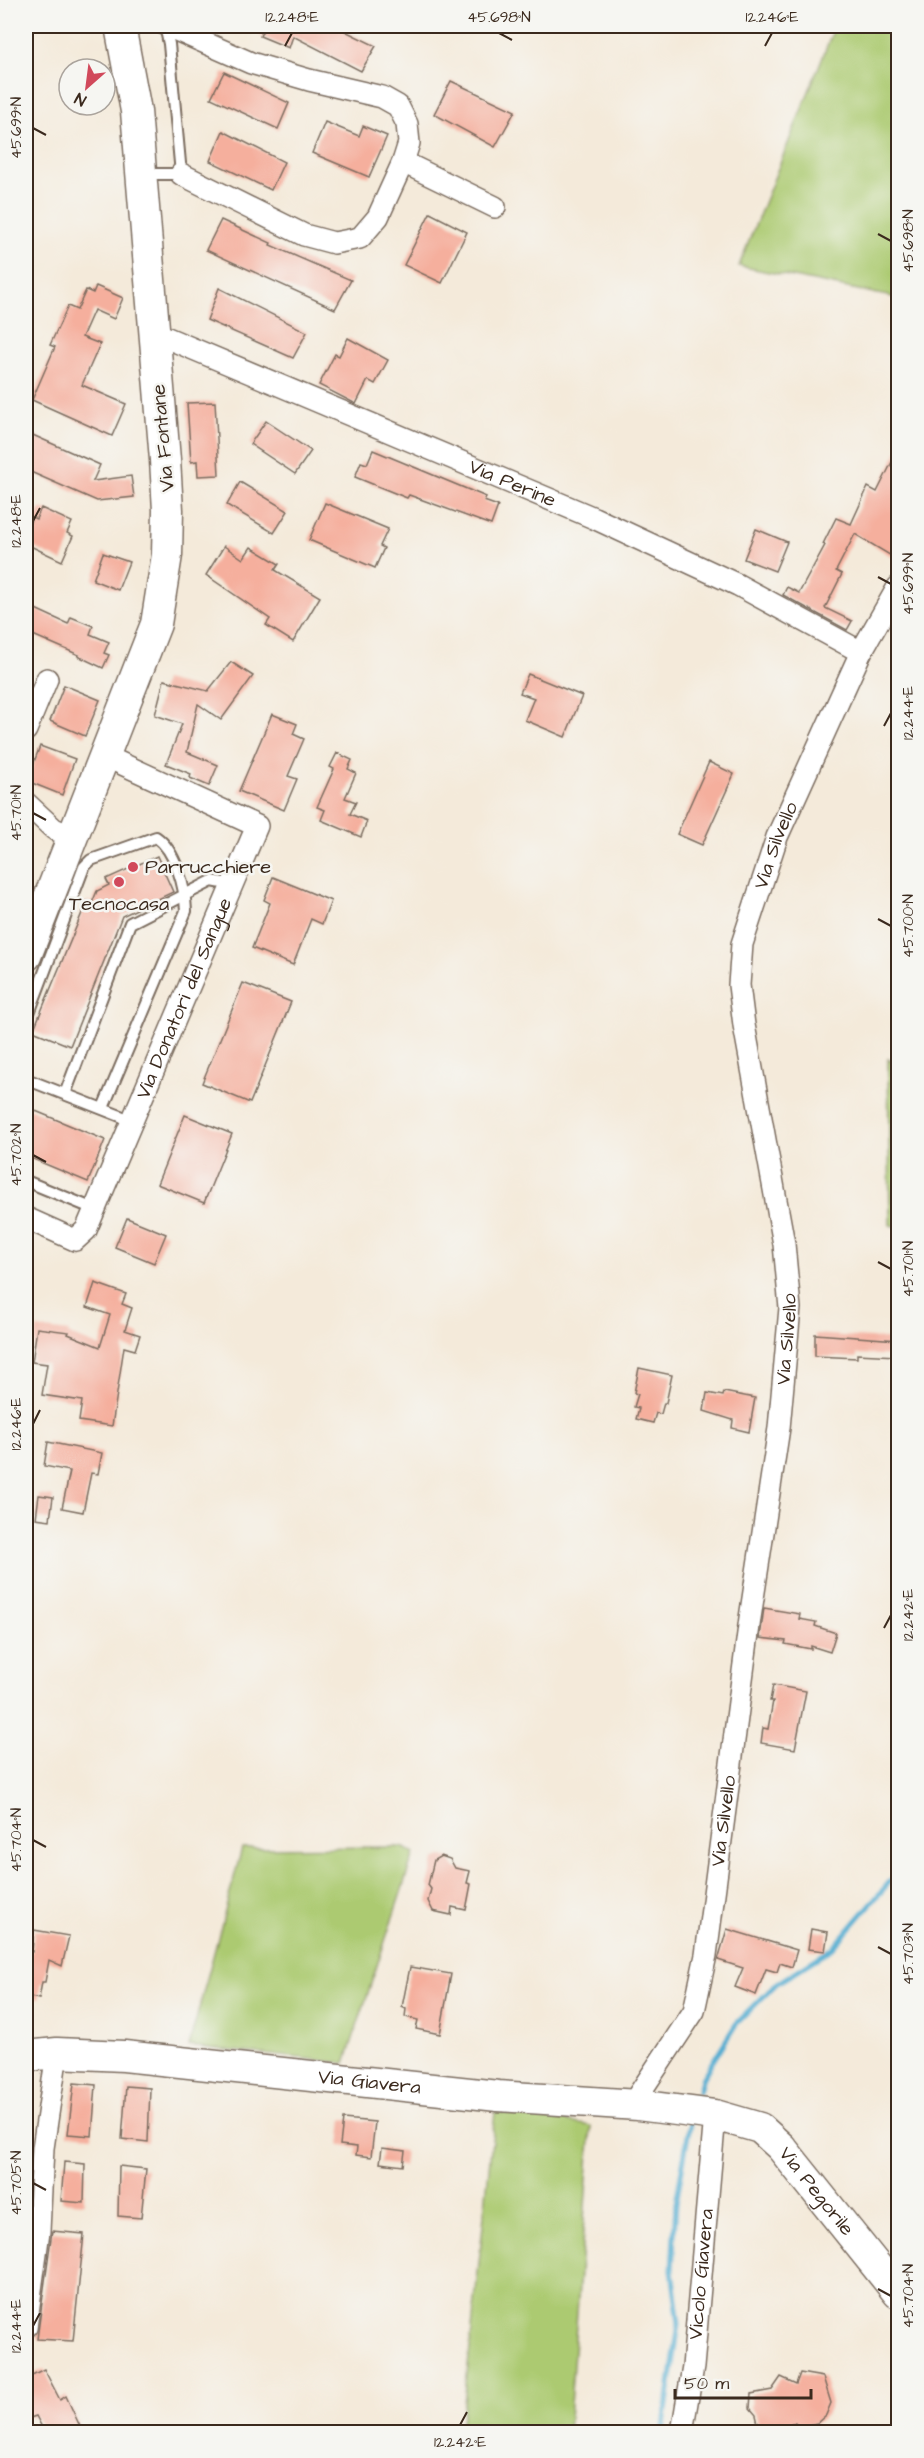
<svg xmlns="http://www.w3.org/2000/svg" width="924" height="2458" font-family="'Architects Daughter',sans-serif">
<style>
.green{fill:#acca71;stroke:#747a48;stroke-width:1.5}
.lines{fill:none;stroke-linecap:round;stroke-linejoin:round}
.stream{stroke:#54aed1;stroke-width:5}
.building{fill:#f5af9d}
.lane-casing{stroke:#7c6d60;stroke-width:14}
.street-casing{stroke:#7c6d60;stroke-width:24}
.secondary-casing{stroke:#7c6d60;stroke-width:33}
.lane{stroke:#fff;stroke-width:10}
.street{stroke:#fff;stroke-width:21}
.secondary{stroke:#fff;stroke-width:30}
.ticks{fill:none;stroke:#3b2a1e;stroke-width:2}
.poi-dot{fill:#d1495b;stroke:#f6f6f2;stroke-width:2}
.labels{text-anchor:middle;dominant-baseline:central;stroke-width:5;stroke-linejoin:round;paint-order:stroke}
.street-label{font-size:20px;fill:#3b2a1e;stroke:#f6f6f2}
.poi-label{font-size:20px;fill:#3b2a1e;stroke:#f6f6f2;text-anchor:start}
.neatline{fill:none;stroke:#3b2a1e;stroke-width:2}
.ticks-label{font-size:15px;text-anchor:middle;fill:#3b2a1e}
</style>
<rect width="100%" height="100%" fill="#f6f6f2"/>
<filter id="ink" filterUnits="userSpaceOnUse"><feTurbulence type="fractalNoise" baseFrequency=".0167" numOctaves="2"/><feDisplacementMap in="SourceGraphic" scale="12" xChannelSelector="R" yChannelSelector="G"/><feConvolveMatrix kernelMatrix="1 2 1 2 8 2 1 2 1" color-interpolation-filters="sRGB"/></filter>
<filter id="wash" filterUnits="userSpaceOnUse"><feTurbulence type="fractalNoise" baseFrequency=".008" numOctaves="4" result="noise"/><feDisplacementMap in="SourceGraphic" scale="24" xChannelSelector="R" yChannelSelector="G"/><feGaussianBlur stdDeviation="1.35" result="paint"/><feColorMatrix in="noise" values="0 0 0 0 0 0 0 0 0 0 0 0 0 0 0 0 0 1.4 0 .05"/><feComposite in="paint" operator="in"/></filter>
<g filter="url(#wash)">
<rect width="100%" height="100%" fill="#f4eada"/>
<g class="green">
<path d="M 835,26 L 898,26 L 898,298 L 739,266 Z"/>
<path d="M 888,1059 L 898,1065 L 898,1227 L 890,1225 Z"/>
<path d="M 402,1847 L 414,1853 L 345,2063 L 189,2046 L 242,1848 Z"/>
<path d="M 495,2112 L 542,2117 L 591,2126 L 568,2432 L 461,2432 Z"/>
</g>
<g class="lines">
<g class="stream">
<path d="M 699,2091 L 703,2077 L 736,2024 L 776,1984 L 833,1948 L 898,1872"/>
<path d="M 663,2432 L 679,2324 L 672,2270 L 676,2203 L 690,2123"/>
</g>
</g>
<g id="blocks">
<g class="building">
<path d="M 265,26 L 335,26 L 376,46 L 361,71 L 293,36 L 289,48 L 260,36 Z"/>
<path d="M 224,72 L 289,103 L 278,129 L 211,98 Z"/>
<path d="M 451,81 L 515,111 L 495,147 L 434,114 Z"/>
<path d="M 325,122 L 359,136 L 363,126 L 387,136 L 369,177 L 312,153 Z"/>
<path d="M 223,131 L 284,162 L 271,190 L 210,161 Z"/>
<path d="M 430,213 L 467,232 L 442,283 L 404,265 Z"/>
<path d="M 221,220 L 271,243 L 270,245 L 351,280 L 335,309 L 206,250 Z"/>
<path d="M 96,286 L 123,298 L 114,319 L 94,310 L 82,337 L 100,344 L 82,385 L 126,404 L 112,436 L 32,400 L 55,347 L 50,345 L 68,306 L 77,310 L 86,290 L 93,293 Z"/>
<path d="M 219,288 L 307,332 L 293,358 L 207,320 Z"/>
<path d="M 348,338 L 388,360 L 375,384 L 368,380 L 356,404 L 319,385 L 335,354 L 339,356 Z"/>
<path d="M 215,402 L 219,475 L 198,476 L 197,461 L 191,462 L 187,403 Z"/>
<path d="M 266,421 L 311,451 L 295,474 L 250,444 Z"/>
<path d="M 26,432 L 100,465 L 93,481 L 131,476 L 134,497 L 97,501 L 26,470 Z"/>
<path d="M 373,450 L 486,497 L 484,501 L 498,506 L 491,525 L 409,495 L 407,498 L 355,477 L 361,462 L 367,464 Z"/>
<path d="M 898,450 L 898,514 L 893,525 L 898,528 L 898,560 L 855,534 L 836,571 L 842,574 L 825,608 L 852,621 L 847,630 L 783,595 L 787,587 L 799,593 L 825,545 L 823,544 L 836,518 L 851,524 L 868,487 L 877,492 Z"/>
<path d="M 240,482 L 288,511 L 274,533 L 227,505 Z"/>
<path d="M 325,503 L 388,529 L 380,546 L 384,548 L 375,568 L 309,540 Z"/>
<path d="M 41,508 L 72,522 L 67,533 L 73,536 L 62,561 L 26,544 L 26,532 L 32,517 L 36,519 Z"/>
<path d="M 756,529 L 787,542 L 775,571 L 744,559 Z"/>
<path d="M 224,546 L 243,559 L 251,547 L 279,564 L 275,570 L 320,597 L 293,642 L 266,625 L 270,619 L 206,575 Z"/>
<path d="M 103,553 L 129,562 L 118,590 L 93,580 Z"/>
<path d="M 29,606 L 68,624 L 71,617 L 93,626 L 90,634 L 109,642 L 104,653 L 109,655 L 103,668 L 78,656 L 79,655 L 26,632 L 26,614 Z"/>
<path d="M 231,662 L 253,676 L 221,720 L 198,704 L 187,752 L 218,765 L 209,786 L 190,778 L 191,774 L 166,764 L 182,724 L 155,715 L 164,680 L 208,691 Z"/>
<path d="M 528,674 L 582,696 L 565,737 L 525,720 L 534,698 L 520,693 Z"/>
<path d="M 64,685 L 100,700 L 85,736 L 50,721 Z"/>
<path d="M 272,714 L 297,724 L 293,734 L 304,739 L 288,776 L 297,779 L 284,810 L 239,791 Z"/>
<path d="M 40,746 L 75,759 L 62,795 L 27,781 Z"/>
<path d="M 337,753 L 352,760 L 348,769 L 356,773 L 345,798 L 356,802 L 350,814 L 367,821 L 361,837 L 321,820 L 325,810 L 317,807 L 334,769 L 330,767 Z"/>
<path d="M 709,762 L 734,774 L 702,845 L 677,834 Z"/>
<path d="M 157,856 L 173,892 L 122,916 L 70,1046 L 33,1031 L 87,901 L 92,903 L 97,891 L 109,885 L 106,879 Z"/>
<path d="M 273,877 L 331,901 L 322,924 L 311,919 L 293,965 L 252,948 L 270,903 L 264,900 Z"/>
<path d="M 243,983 L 291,1002 L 250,1103 L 202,1083 Z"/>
<path d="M 26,1107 L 105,1140 L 88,1182 L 26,1156 Z"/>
<path d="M 185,1115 L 232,1134 L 204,1203 L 157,1184 Z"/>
<path d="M 127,1218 L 166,1234 L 154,1263 L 115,1247 Z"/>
<path d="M 95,1283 L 126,1294 L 122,1304 L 132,1308 L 125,1330 L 140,1335 L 135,1350 L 124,1347 L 112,1426 L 79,1421 L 82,1401 L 42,1395 L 47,1364 L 32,1362 L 37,1328 L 69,1332 L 68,1334 L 100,1347 L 110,1315 L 87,1307 Z"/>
<path d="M 815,1334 L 898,1340 L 897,1356 L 857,1354 L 857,1358 L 815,1356 Z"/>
<path d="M 639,1368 L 672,1375 L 666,1403 L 664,1403 L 661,1414 L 656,1413 L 653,1423 L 636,1419 L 639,1408 L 634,1407 L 638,1394 L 634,1393 Z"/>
<path d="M 724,1392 L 755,1398 L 749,1432 L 732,1428 L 733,1420 L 704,1411 L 707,1393 L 723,1396 Z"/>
<path d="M 48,1442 L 102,1453 L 98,1474 L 91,1473 L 83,1512 L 62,1508 L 70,1471 L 44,1466 Z"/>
<path d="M 39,1495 L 53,1497 L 50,1520 L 36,1518 Z"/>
<path d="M 764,1608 L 800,1614 L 799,1619 L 816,1622 L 815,1626 L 836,1633 L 830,1652 L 811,1646 L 811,1649 L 785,1644 L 786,1641 L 760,1638 Z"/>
<path d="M 773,1685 L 806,1691 L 795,1749 L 761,1743 L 763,1728 L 768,1729 L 773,1701 L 770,1701 Z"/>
<path d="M 441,1856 L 450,1859 L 455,1868 L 470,1871 L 467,1883 L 471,1884 L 466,1910 L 452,1907 L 451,1915 L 433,1911 L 428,1901 L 431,1889 L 428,1885 L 434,1860 Z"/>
<path d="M 727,1929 L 797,1950 L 792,1967 L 780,1963 L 777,1972 L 766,1969 L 756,1995 L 735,1987 L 743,1968 L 718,1960 Z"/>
<path d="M 811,1929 L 828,1932 L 825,1951 L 808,1949 Z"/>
<path d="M 34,1930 L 69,1936 L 62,1966 L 49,1960 L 45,1982 L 42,1982 L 39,1999 L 26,1996 L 26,1951 L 32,1952 Z"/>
<path d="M 410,1967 L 451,1974 L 440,2034 L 416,2029 L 418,2020 L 405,2017 L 406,2009 L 402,2007 Z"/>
<path d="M 74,2083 L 96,2085 L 92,2136 L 68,2134 Z"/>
<path d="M 126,2086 L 150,2088 L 148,2142 L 122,2139 Z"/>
<path d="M 343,2119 L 375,2122 L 371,2157 L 356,2155 L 357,2147 L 340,2145 Z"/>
<path d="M 382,2148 L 405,2151 L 403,2166 L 380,2163 Z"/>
<path d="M 64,2162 L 85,2164 L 84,2203 L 61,2201 Z"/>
<path d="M 119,2166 L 146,2169 L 141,2218 L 118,2216 Z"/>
<path d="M 52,2231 L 84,2234 L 73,2341 L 37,2339 Z"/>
<path d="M 44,2369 L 60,2400 L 66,2396 L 83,2433 L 45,2433 L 36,2416 L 30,2418 L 26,2408 L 26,2378 Z"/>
<path d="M 800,2373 L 823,2377 L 831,2403 L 826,2415 L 817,2423 L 798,2427 L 795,2423 L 759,2428 L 756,2415 L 750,2408 L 751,2394 L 772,2390 L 781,2377 L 796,2384 Z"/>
</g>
</g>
</g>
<g filter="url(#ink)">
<use href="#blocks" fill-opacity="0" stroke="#7c6d60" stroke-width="1.5"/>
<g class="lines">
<defs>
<g id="lane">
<path d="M 142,174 L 181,174 L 169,44 L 165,26"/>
<path d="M 26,1021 L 84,867 L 91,860 L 156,837 C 176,851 185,887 186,911 L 103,1108"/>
<path d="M 26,1079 L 133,1121"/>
<path d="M 65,1094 L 130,923 L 212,881 L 233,885"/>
<path d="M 26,1181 L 94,1209"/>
</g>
<g id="street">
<path d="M 167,26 L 251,63 L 309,80 L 382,97 L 398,106 L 407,124 L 409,143 L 403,162 L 378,217 L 360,238 L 334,243 L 304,235 L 181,174"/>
<path d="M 403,162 L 495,207"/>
<path id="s1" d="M 154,338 L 165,337 L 594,518 L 738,585 L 861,652"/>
<path d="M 26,730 L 47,679"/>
<path d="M 26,803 L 54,829 L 73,837"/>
<path id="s2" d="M 26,1218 L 75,1240 L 86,1230 L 257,826 L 105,756"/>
<path id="s3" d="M 638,2105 L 639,2094 L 694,2011 L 706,1955 L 750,1618 L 779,1428 L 790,1308 L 784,1244 L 744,1025 L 739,985 L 742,944 L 777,837 L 861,652 L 898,587"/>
<path d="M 26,2327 L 39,2231 L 43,2148 L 57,2053"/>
<path id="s4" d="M 682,2432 L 693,2367 L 715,2115"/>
</g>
<g id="secondary">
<path d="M 26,956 L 156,624 L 167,555 L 168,510 L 165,460 L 136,111 L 120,26"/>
<path id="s5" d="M 26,2056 L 57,2053 L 124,2056 L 498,2096 L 638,2105 L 715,2115 L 760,2128 L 781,2147 L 898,2293"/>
</g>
</defs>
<use href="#lane" class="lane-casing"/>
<use href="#street" class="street-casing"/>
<use href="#secondary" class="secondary-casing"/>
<use href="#lane" class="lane"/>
<use href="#street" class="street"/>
<use href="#secondary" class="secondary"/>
</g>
</g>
<path class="ticks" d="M 499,33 L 512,40M 285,46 L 292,33M 765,46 L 772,33M 33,128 L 46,135M 878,234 L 891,241M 33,521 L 40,508M 878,577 L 891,584M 884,726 L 891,713M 33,813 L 46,820M 878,919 L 891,926M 33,1155 L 46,1162M 878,1262 L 891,1269M 33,1424 L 40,1410M 884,1628 L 891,1615M 33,1840 L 46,1847M 878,1947 L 891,1954M 33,2183 L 46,2190M 878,2289 L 891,2296M 33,2326 L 40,2313M 460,2425 L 467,2412"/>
<g class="poi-dot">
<circle cx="133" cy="867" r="6"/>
<circle cx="119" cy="882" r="6"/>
</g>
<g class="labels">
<g class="street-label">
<text transform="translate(163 438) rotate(-95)">Via Fontane</text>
<text stroke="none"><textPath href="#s1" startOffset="388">Via Perine</textPath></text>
<text stroke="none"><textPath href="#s3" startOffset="1293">Via Silvello</textPath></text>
<text stroke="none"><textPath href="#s2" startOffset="320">Via Donatori del Sangue</textPath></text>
<text stroke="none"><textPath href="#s3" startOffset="789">Via Silvello</textPath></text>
<text stroke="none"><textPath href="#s3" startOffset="303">Via Silvello</textPath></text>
<text stroke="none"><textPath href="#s5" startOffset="345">Via Giavera</textPath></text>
<text stroke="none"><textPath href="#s5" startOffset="824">Via Pegorile</textPath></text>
<text stroke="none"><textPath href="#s4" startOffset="159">Vicolo Giavera</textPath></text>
</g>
<g class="poi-label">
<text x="145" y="867">Parrucchiere</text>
<text x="119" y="904" text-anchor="middle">Tecnocasa</text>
</g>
</g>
<rect width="924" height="2458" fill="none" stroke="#f6f6f2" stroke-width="66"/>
<g transform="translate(87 87) rotate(208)"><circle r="28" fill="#f6f6f2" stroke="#aba49d" stroke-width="1.5"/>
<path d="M0-4.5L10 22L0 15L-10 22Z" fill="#d1495b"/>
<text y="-9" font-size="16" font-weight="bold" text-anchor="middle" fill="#3b2a1e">N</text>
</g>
<path d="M675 2389v9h136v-9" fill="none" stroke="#3b2a1e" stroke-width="3"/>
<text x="684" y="2389" font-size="18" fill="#3b2a1e" stroke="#f6f6f2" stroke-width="4.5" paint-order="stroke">50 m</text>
<rect x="33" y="33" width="858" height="2392" class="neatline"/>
<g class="ticks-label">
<text x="292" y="22">12.248°E</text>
<text x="499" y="22">45.698°N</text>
<text x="772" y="22">12.246°E</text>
<text transform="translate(16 128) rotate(-90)" y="5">45.699°N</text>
<text transform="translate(908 241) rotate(-90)" y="5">45.698°N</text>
<text transform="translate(16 521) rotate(-90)" y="5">12.248°E</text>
<text transform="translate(908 584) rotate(-90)" y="5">45.699°N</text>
<text transform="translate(908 713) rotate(-90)" y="5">12.244°E</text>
<text transform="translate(16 813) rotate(-90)" y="5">45.701°N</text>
<text transform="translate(908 926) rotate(-90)" y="5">45.700°N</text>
<text transform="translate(16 1155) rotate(-90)" y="5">45.702°N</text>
<text transform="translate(908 1269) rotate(-90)" y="5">45.701°N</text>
<text transform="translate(16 1424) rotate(-90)" y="5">12.246°E</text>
<text transform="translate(908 1615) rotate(-90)" y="5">12.242°E</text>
<text transform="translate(16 1840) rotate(-90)" y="5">45.704°N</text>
<text transform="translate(908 1954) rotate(-90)" y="5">45.703°N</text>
<text transform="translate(16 2183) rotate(-90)" y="5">45.705°N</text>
<text transform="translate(908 2296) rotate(-90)" y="5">45.704°N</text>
<text transform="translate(16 2326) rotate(-90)" y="5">12.244°E</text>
<text x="460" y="2447">12.242°E</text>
</g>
</svg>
